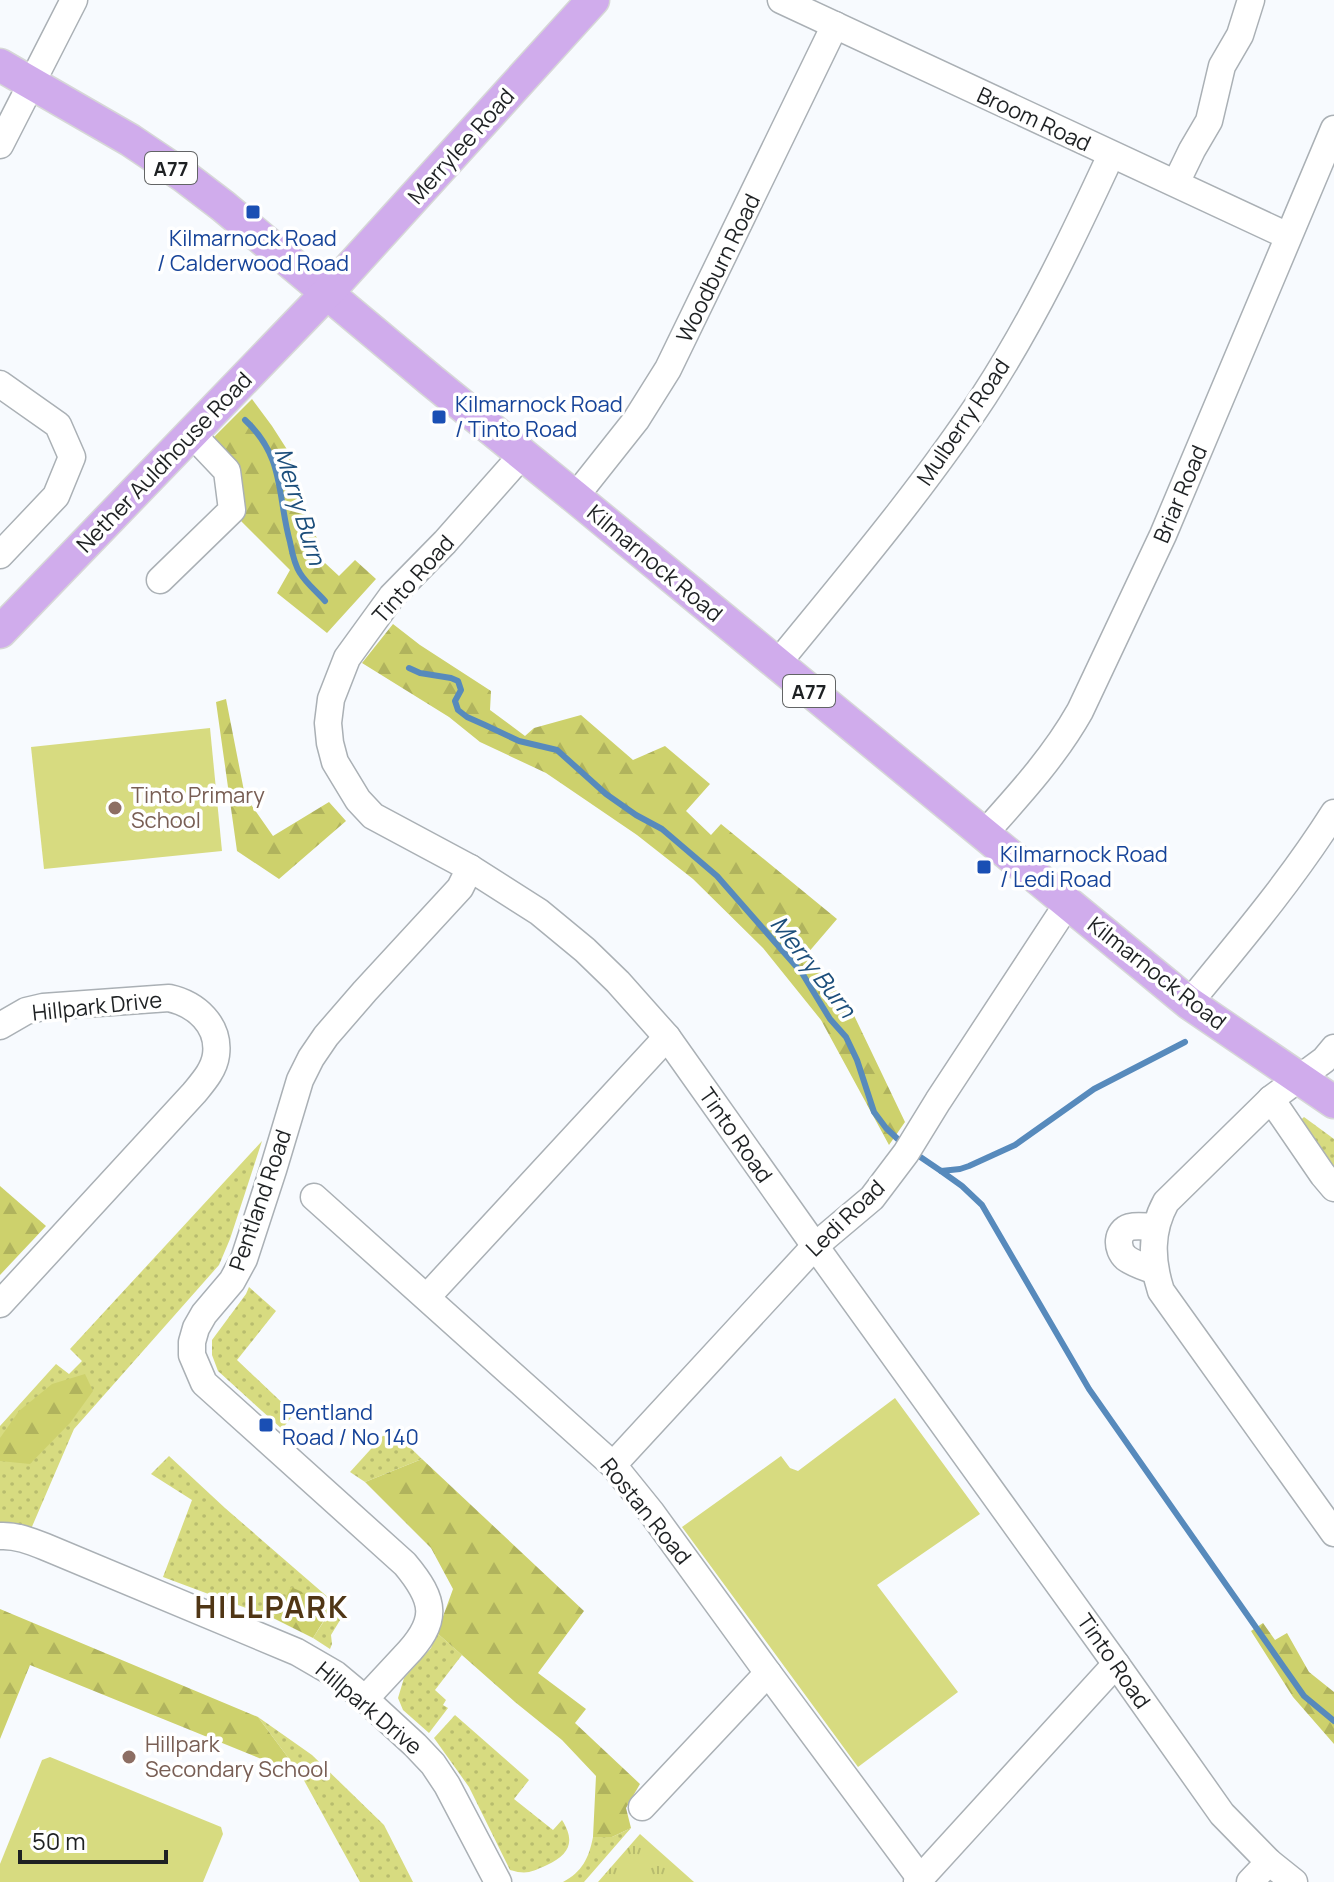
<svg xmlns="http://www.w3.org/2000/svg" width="1334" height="1882" font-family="Manrope,sans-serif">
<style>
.grass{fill:url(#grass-dots)}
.forest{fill:url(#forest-firs)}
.park{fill:url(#park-tufts)}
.pitch{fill:#d7db80}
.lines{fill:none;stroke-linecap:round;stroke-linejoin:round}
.stream{stroke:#578abc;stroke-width:6}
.minor-casing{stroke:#aab0b5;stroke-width:29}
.major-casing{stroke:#d6d7d7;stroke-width:35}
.minor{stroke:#fff;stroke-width:26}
.major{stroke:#d0acec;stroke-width:32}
.transit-dot{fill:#1a4fb4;stroke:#fff;stroke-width:3}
.education-dot{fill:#8d6e63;stroke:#fff;stroke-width:3}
.labels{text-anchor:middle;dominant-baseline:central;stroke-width:7;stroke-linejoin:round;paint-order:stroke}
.shield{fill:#fff;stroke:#626465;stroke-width:2}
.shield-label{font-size:20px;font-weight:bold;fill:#1e2123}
.street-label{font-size:22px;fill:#1e2123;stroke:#fff}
.transit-label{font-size:22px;fill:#164399;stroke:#fff;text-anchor:start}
.education-label{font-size:22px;fill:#785e54;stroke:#fff;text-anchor:start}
.water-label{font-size:24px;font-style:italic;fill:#1c4e7b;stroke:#fff}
.district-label{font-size:30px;font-weight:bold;letter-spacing:2px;fill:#503615;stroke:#fff}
</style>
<defs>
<pattern id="grass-dots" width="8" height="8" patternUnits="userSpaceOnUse" patternTransform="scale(2)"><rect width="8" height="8" fill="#d7db80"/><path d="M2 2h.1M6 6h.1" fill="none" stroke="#b8bc6e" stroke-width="1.8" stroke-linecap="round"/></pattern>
<pattern id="forest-firs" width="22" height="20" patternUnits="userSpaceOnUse" patternTransform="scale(2)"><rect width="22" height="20" fill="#cdd16c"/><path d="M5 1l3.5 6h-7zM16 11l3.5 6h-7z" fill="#b0b35d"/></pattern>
<pattern id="park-tufts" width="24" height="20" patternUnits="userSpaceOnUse" patternTransform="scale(2)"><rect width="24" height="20" fill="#d7db80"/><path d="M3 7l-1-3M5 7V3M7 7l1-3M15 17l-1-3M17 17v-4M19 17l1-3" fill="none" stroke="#b8bc6e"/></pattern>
</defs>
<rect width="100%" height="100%" fill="#f7fafe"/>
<g class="grass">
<path d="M 1304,1117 L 1334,1139 L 1334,1173 L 1296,1124 Z"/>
<path d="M 262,1141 L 230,1239 L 219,1265 L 74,1429 L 31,1529 L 0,1524 L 0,1426 L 56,1364 L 69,1374 L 82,1361 L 70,1349 Z"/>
<path d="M 249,1287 L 276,1311 L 237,1360 L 294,1414 L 282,1429 L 218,1371 L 212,1355 L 212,1340 L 246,1294 Z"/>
<path d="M 390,1428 L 422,1459 L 365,1482 L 350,1472 Z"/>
<path d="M 169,1456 L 225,1508 L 345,1612 L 331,1635 L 332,1644 L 330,1649 L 313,1638 L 331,1610 L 318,1599 L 291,1588 L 273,1618 L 163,1577 L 192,1500 L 151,1474 Z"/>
<path d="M 437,1633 L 462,1655 L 435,1690 L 446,1700 L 443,1705 L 448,1708 L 429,1733 L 403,1710 L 398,1698 L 404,1678 L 431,1648 Z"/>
<path d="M 455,1715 L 529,1780 L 514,1799 L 553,1830 L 562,1820 C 576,1842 569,1855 547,1865 C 531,1872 527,1875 510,1870 L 469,1787 L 434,1738 Z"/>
<path d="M 258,1717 L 312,1755 L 384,1825 L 413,1882 L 360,1882 L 301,1775 Z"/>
<path d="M 631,1828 L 584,1882 L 563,1882 C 582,1872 589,1858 593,1837 L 612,1837 Z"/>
</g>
<g class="forest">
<path d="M 252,399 L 272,426 L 288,451 L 308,524 L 319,541 L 312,551 L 339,576 L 355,560 L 376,579 L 327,633 L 277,593 L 290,570 L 241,521 L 235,470 L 214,437 Z"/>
<path d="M 393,624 L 420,645 L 491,691 L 490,710 L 525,736 L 534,728 L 581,715 L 633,760 L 665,746 L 710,784 L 686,811 L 711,835 L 721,824 L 837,919 L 807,954 L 850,1007 L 905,1122 L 889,1145 L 821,1020 L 763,948 L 693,879 L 637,835 L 546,773 L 480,742 L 449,717 L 362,663 Z"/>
<path d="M 226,699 L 245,796 L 273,836 L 329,802 L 346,821 L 279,879 L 237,851 L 216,702 Z"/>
<path d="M 0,1186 L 46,1226 L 0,1275 Z"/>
<path d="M 85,1374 L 93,1391 L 70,1423 L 30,1464 L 0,1461 L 0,1438 L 19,1411 L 52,1384 Z"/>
<path d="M 422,1459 L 584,1611 L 538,1673 L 586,1709 L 575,1723 L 640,1784 L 626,1808 L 631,1828 L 612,1837 L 593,1837 L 596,1776 L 562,1740 L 515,1702 L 437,1633 L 453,1589 L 431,1548 L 365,1482 Z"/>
<path d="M 291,1587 L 318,1599 L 331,1609 L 313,1638 L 273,1618 Z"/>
<path d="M 0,1609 L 258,1717 L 301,1775 L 30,1665 L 0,1739 Z"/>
<path d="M 1263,1623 L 1275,1640 L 1287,1633 L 1309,1672 L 1334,1692 L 1334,1744 L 1293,1697 L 1251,1631 Z"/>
</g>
<path class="park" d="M 640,1834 L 694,1882 L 598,1882 Z"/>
<g class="pitch">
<path d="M 210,728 L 222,851 L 44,869 L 31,747 Z"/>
<path d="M 895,1398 L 980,1514 L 877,1585 L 958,1692 L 858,1767 L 682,1527 L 781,1456 L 790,1468 L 798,1471 Z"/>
<path d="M 50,1757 L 221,1827 L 223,1834 L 203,1882 L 0,1882 L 0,1864 L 42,1760 Z"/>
</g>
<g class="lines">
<g class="stream">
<path d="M 245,420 C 285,457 277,495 290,542 C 292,552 294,564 300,573 C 306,583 317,592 325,601"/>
<path d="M 409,668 L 420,673 L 451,678 L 458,681 L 461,690 L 455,701 L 458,710 L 467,717 L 485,725 L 519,741 L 557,750 L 606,794 L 636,815 L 662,829 L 717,876 L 802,973 L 830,1019 L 846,1037 L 857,1060 L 874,1112 L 886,1128 L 904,1145"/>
<path d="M 913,1152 L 941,1171 L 960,1169 L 969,1166 L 1015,1145 L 1094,1089 L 1185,1042"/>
<path d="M 941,1171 L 962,1186 L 982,1205 L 1089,1389 L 1304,1696 L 1334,1721"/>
</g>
<defs>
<g id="minor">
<path d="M 781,0 L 1288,236"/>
<path d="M 0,145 L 74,0"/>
<path d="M 1176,183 L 1192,150 L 1209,121 L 1222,66 L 1240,35 L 1251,0"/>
<path d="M 0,384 L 58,425 L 72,457 L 56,496 L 0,555"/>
<path d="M 523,454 L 445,542 L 392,596 L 347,658 L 331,699 L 328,723 L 330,743 L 335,762 L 358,800 L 373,816 L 470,868 L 539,912 L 585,950 L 618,982 L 667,1037 L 815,1246 L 1116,1664 L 1222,1814 L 1269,1862 L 1294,1882"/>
<path d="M 575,497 L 636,420 L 668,369 L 835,25"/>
<path d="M 160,580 L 232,510 L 227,471 L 191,433"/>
<path d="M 777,664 C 848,577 922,490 984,396 C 1034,319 1073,237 1111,155"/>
<path d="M 984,834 C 1019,795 1054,757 1080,711 L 1163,535 L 1334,129"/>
<path d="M 1189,1003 C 1240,941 1291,881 1334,813"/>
<path d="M 0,1026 L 26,1011 L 43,1007 L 169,998 C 196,1004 220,1025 216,1055 C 214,1070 203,1082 194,1093 L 0,1304"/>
<path d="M 1334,1048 L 1324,1060 L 1271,1099 L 1166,1202 C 1150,1231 1151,1260 1161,1291 L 1334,1533"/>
<path d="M 1271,1099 L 1323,1175 L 1334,1188"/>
<path d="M 314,1197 L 613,1465 L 651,1512 L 768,1673 L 920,1878"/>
<path d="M 1155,1271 C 1145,1267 1134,1264 1126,1258 C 1116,1249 1116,1231 1130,1227 C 1138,1225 1147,1227 1155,1227"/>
<path d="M 427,1297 L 667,1037"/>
<path d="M 613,1465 L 815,1246 L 872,1198 L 906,1153 L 938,1101 L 1068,903"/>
<path d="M 0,1536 C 17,1535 33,1542 48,1548 L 297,1652 L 335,1674 L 365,1699 L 415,1745 L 433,1764 L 447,1785 L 498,1882"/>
<path d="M 365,1699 C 378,1685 391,1671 404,1657 C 439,1621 436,1601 405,1564 L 204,1383 L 192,1355 L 192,1342 L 196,1328 L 204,1314 L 232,1281 L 244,1259 L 273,1170 L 300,1080 L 311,1058 L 326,1036 L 365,991 L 460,888 L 470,868"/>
<path d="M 642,1807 L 768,1673"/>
<path d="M 917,1882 L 1116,1664"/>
<path d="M 1250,1882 L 1269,1862"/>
</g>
<g id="major">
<path d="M 0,65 L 130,140 L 185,177 L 223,206 L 432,381 L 575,497 L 1189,1003 L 1334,1102"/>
<path d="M 0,632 L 328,292 L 593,0"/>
</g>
</defs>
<use href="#minor" class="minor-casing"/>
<use href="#major" class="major-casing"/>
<use href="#minor" class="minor"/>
<use href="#major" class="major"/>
</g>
<g class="transit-dot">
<rect x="245" y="204" width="16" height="16" rx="4"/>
<rect x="431" y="409" width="16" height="16" rx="4"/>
<rect x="976" y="859" width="16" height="16" rx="4"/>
<rect x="258" y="1417" width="16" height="16" rx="4"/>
</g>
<g class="education-dot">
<circle cx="115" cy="808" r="8"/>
<circle cx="129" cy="1757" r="8"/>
</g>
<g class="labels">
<g class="shield">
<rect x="145" y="152" width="52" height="32" rx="6"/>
<rect x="783" y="675" width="52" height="32" rx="6"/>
</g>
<g class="shield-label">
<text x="171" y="168">A77</text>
<text x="809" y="691">A77</text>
</g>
<g class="street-label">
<text transform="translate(1034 119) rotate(25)">Broom Road</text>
<text transform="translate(461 146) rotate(-48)">Merrylee Road</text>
<text transform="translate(718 268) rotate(-64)">Woodburn Road</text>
<text transform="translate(963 422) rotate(-56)">Mulberry Road</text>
<text transform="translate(164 462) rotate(-46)">Nether Auldhouse Road</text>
<text transform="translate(1180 494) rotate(-67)">Briar Road</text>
<text transform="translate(655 563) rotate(40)">Kilmarnock Road</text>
<text transform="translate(413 579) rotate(-48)">Tinto Road</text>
<text transform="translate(1157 973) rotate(38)">Kilmarnock Road</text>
<text transform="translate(97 1006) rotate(-6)">Hillpark Drive</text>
<text transform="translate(736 1135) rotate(55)">Tinto Road</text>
<text transform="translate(260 1200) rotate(-71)">Pentland Road</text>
<text transform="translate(845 1218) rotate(-44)">Ledi Road</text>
<text transform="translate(646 1511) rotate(51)">Rostan Road</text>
<text transform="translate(1114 1661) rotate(55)">Tinto Road</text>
<text transform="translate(369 1708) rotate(40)">Hillpark Drive</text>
</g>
<g class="transit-label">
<text x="253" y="238" text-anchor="middle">Kilmarnock Road<tspan x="253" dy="25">/ Calderwood Road</tspan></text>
<text x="455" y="404">Kilmarnock Road<tspan x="455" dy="25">/ Tinto Road</tspan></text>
<text x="1000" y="854">Kilmarnock Road<tspan x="1000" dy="25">/ Ledi Road</tspan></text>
<text x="282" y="1412">Pentland<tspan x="282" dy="25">Road / No 140</tspan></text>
</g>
<g class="education-label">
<text x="131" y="795">Tinto Primary<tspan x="131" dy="25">School</tspan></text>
<text x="145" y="1744">Hillpark<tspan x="145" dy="25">Secondary School</tspan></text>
</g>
<g class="water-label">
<text transform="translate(301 506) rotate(73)">Merry Burn</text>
<text transform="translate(814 966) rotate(52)">Merry Burn</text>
</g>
<g class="district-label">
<text x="272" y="1606">HILLPARK</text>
</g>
</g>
<path d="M20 1850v12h146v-12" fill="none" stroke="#1e2123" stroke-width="4"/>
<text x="32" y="1850" font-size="24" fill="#1e2123" stroke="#ffffff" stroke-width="6" paint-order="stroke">50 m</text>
</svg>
